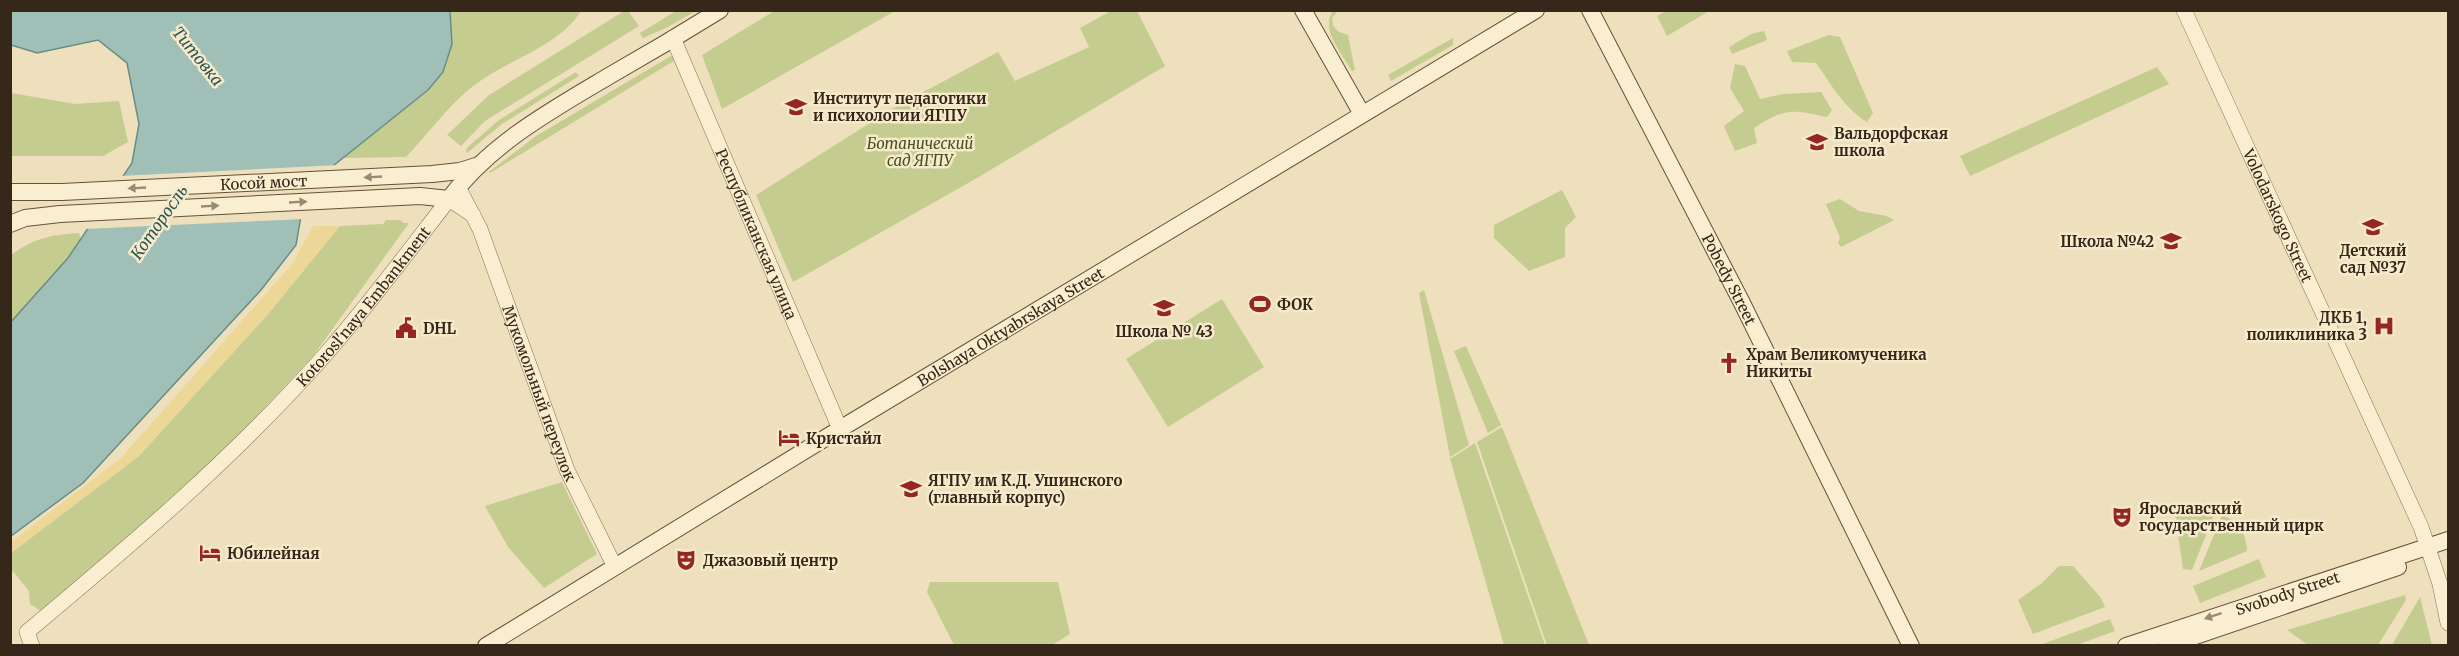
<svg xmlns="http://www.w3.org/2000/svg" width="2459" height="656" font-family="Merriweather,serif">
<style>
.green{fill:#c4cc90}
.sand{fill:#ecd797}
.water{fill:#a0bfb7;stroke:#688d84;stroke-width:1.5}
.pier{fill:#eee0bc}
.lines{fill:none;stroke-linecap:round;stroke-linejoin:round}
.tertiary-casing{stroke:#867055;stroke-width:16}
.secondary-casing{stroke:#675139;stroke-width:18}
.tertiary{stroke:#f9eecf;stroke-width:15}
.secondary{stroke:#f9eecf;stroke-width:16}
.oneway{fill:#978b75}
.labels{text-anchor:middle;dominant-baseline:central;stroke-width:5;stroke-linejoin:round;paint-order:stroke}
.poi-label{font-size:15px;font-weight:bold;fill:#35281b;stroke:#f6eacb;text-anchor:start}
.park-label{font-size:15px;font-style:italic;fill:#445221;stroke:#f6eacb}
.street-label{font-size:15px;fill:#35281b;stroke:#f6eacb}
.water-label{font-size:16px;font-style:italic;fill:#295553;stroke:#f6eacb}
</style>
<rect width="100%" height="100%" fill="#eee0bc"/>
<g class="green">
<path d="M 776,10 L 895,10 L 895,11 L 722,109 L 702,55 Z"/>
<path d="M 450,11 L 581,11 C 559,47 504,61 472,87 C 448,106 427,135 406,157 L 343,158 L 428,91 L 452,44 Z"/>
<path d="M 624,11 L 628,11 L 639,26 L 485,121 L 461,146 L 447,135 L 489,95 Z"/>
<path d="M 676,11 L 696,11 L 666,28 L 643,38 L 640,33 Z"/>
<path d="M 1111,11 L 1137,11 L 1165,66 L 977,178 L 793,282 L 756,195 L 892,109 L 998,52 L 1015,81 L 1089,47 L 1080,28 Z"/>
<path d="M 1333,11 L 1338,11 L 1332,18 L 1333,26 L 1339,32 L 1348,35 L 1355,70 L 1352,71 C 1342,53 1320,30 1333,11 Z"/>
<path d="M 1666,11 L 1666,10 L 1709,11 L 1667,36 L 1657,16 Z"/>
<path d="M 1764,31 L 1767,40 L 1732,54 L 1729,47 L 1751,34 Z"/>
<path d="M 1829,35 L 1840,37 L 1873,113 L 1867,122 C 1844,108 1831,84 1816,63 L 1792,62 L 1787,51 Z"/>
<path d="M 1453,38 L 1453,45 L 1391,81 L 1388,75 Z"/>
<path d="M 671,56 L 677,59 L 490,173 L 489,172 L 536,136 Z"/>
<path d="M 1735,64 L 1745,66 L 1760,99 L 1784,94 L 1821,92 L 1832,110 L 1827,117 C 1792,109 1785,108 1754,128 L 1757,143 L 1735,151 L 1724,126 L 1744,111 L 1730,88 Z"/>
<path d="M 2157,67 L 2169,84 L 1970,176 L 1960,156 Z"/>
<path d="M 576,72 L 579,76 L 502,124 L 467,153 L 466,149 L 469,146 L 499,120 Z"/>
<path d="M 11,93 L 75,104 L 119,101 L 128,142 L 103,156 L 11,156 Z"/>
<path d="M 1562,190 L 1576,217 L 1565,228 L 1565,257 L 1529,271 L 1494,238 L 1494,225 Z"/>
<path d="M 1840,199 L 1859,211 L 1887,216 L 1894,220 L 1841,247 L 1838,243 L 1840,238 L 1826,204 Z"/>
<path d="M 386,220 L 400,220 L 404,223 L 409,223 L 313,356 L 213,463 L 206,473 L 41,611 L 30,604 L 29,591 L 11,569 L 11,553 L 139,456 L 268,314 L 340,226 L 383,224 Z"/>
<path d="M 79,233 L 81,239 L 68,258 L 11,323 L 11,255 C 34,238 51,235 79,233 Z"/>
<path d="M 1424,290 L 1469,445 L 1450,457 L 1419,293 Z"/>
<path d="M 1222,299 L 1264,367 L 1168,427 L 1126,359 Z"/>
<path d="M 1466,346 L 1501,425 L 1488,433 L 1454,351 Z"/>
<path d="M 1502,427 L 1589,645 L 1547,645 L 1477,442 Z"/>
<path d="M 1475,443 L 1545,645 L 1504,645 L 1450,459 Z"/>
<path d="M 562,482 L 597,554 L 544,588 L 508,547 L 485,506 Z"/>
<path d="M 2189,506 L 2202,507 L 2215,512 L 2192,570 L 2183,569 L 2175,512 Z"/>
<path d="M 2222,515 C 2239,522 2246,532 2247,551 L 2199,571 Z"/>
<path d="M 2259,559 L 2266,577 L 2200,603 L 2193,586 Z"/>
<path d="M 2059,566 L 2073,566 L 2101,598 L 2105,607 L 2033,634 L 2018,600 L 2042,583 Z"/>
<path d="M 930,582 L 1058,582 L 1070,634 L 1052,645 L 954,645 L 927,592 Z"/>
<path d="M 2405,595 L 2406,600 L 2378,645 L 2308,645 L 2287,630 Z"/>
<path d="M 2420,597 L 2432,645 L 2392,645 Z"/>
<path d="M 2110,619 L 2115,631 L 2077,645 L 2040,645 Z"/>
</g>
<path class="sand" d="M 313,226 L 340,226 L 268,314 L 139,456 L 11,553 L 11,542 L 121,458 L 293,263 Z"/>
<path class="water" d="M 11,11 L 450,11 L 452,44 L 443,72 L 428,90 L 333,166 L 303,204 L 296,245 L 261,290 L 83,483 L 11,536 L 10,323 L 68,258 L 132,163 L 139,124 L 127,63 L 98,40 L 37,53 L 11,45 Z"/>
<path class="pier" d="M 339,165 L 306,205 L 304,219 L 84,229 L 120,176 Z"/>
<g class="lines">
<defs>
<g id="tertiary">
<path id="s1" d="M 2184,10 L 2421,527 L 2440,584 L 2448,623"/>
<path id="s2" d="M 673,38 L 840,429"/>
<path id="s3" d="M 458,187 L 480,229 L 567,470 L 615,567"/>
<path id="s4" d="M 32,646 L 27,632 C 131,545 234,458 324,356 C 368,306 408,252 449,199 L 473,215"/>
</g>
<g id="secondary">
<path d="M 1303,10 L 1362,114"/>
<path id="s5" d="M 1590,10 L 1741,301 L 1911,646"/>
<path id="s6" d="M 10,192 L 62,192 L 432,174 L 460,171 L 476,166"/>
<path d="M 10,224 L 25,218 L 60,214 L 420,196 L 449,199 C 490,144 550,111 609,76 C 646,55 683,33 720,10"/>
<path id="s7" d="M 486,646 L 840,429 L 1536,10"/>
<path id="s8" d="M 2126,646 L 2448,540"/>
<path d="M 2166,646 L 2398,567"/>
</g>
</defs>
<use href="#tertiary" class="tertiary-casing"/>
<use href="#secondary" class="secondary-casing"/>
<use href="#tertiary" class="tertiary"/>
<use href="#secondary" class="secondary"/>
</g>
<defs><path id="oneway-solid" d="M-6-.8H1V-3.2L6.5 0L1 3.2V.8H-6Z" transform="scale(1.5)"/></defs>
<g class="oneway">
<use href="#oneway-solid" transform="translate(373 177) rotate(177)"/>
<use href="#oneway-solid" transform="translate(137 188) rotate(177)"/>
<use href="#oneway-solid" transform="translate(298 202) rotate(-3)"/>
<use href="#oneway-solid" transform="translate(210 206) rotate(-3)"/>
<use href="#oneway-solid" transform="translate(2213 616) rotate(162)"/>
</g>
<defs>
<symbol id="university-bare" viewBox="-9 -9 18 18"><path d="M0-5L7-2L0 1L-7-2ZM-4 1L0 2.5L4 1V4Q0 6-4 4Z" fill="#962624" stroke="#f6eacb" stroke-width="2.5" paint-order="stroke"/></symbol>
<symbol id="school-bare" viewBox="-9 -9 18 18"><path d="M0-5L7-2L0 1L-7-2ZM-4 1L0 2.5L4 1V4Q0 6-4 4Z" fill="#962624" stroke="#f6eacb" stroke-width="2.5" paint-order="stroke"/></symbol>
<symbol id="stadium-bare" viewBox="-9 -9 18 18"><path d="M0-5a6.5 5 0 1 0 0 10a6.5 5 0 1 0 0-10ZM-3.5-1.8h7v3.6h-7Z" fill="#962624" stroke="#f6eacb" stroke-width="2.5" paint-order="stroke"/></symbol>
<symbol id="hospital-bare" viewBox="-9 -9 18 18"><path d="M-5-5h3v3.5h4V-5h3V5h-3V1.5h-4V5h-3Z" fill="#962624" stroke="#f6eacb" stroke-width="2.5" paint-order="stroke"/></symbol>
<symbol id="civic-bare" viewBox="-9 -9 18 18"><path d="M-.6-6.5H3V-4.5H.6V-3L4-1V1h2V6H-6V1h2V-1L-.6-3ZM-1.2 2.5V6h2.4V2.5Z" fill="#962624" stroke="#f6eacb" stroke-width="2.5" paint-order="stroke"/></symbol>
<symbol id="church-bare" viewBox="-9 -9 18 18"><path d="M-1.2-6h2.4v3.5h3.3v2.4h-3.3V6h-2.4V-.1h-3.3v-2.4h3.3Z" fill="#962624" stroke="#f6eacb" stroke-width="2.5" paint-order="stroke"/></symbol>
<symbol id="hotel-bare" viewBox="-9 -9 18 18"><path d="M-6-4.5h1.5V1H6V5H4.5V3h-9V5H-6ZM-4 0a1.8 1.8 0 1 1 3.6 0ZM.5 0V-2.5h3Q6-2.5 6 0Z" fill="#962624" stroke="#f6eacb" stroke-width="2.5" paint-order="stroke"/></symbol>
<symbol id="theatre-bare" viewBox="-9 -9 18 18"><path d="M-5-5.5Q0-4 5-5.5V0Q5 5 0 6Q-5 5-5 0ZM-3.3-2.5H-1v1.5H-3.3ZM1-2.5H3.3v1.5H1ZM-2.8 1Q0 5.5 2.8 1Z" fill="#962624" stroke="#f6eacb" stroke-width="2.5" paint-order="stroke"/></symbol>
</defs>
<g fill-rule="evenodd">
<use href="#university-bare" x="781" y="92" width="30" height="30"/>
<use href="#school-bare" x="1802" y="127" width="30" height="30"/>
<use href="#school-bare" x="2358" y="212" width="30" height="30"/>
<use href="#school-bare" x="2156" y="226" width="30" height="30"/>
<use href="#stadium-bare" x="1245" y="289" width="30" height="30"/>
<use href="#school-bare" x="1149" y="293" width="30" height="30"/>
<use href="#hospital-bare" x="2369" y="311" width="30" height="30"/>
<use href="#civic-bare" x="391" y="313" width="30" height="30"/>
<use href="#church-bare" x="1714" y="348" width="30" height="30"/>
<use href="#hotel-bare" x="774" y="423" width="30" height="30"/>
<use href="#university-bare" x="896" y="474" width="30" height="30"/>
<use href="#theatre-bare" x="2107" y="502" width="30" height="30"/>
<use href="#hotel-bare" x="195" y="538" width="30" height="30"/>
<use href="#theatre-bare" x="671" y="545" width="30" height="30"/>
</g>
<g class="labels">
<g class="poi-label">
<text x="813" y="98">Институт педагогики<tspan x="813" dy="17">и психологии ЯГПУ</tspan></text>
<text x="1834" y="133">Вальдорфская<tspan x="1834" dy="17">школа</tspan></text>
<text x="2154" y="241" text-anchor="end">Школа №42</text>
<text x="2373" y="250" text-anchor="middle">Детский<tspan x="2373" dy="17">сад №37</tspan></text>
<text x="1277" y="304">ФОК</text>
<text x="2367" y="317" text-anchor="end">ДКБ 1,<tspan x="2367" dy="17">поликлиника 3</tspan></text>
<text x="423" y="328">DHL</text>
<text x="1164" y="331" text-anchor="middle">Школа № 43</text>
<text x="1746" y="354">Храм Великомученика<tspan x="1746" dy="17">Никиты</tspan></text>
<text x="806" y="438">Кристайл</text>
<text x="928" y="480">ЯГПУ им К.Д. Ушинского<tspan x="928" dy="17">(главный корпус)</tspan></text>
<text x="2139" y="508">Ярославский<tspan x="2139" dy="17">государственный цирк</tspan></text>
<text x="227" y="553">Юбилейная</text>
<text x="703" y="560">Джазовый центр</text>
</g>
<g class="park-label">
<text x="920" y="143">Ботанический<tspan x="920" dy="17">сад ЯГПУ</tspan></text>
</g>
<g class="street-label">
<text stroke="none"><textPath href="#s6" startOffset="254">Косой мост</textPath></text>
<text stroke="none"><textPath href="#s1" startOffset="226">Volodarskogo Street</textPath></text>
<text stroke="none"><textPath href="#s2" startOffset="213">Республиканская улица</textPath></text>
<text stroke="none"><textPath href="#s5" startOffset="303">Pobedy Street</textPath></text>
<text stroke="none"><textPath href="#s4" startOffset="484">Kotorosl'naya Embankment</textPath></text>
<text stroke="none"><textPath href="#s7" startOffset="614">Bolshaya Oktyabrskaya Street</textPath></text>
<text stroke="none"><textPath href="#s3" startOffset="222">Мукомольный переулок</textPath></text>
<text stroke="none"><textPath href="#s8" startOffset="170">Svobody Street</textPath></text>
</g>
<g class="water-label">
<text transform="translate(198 56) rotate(51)">Титовка</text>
<text transform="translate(159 222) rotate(-55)">Которосль</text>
</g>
</g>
<rect width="2459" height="656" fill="none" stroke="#35281b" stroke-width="24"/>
</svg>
